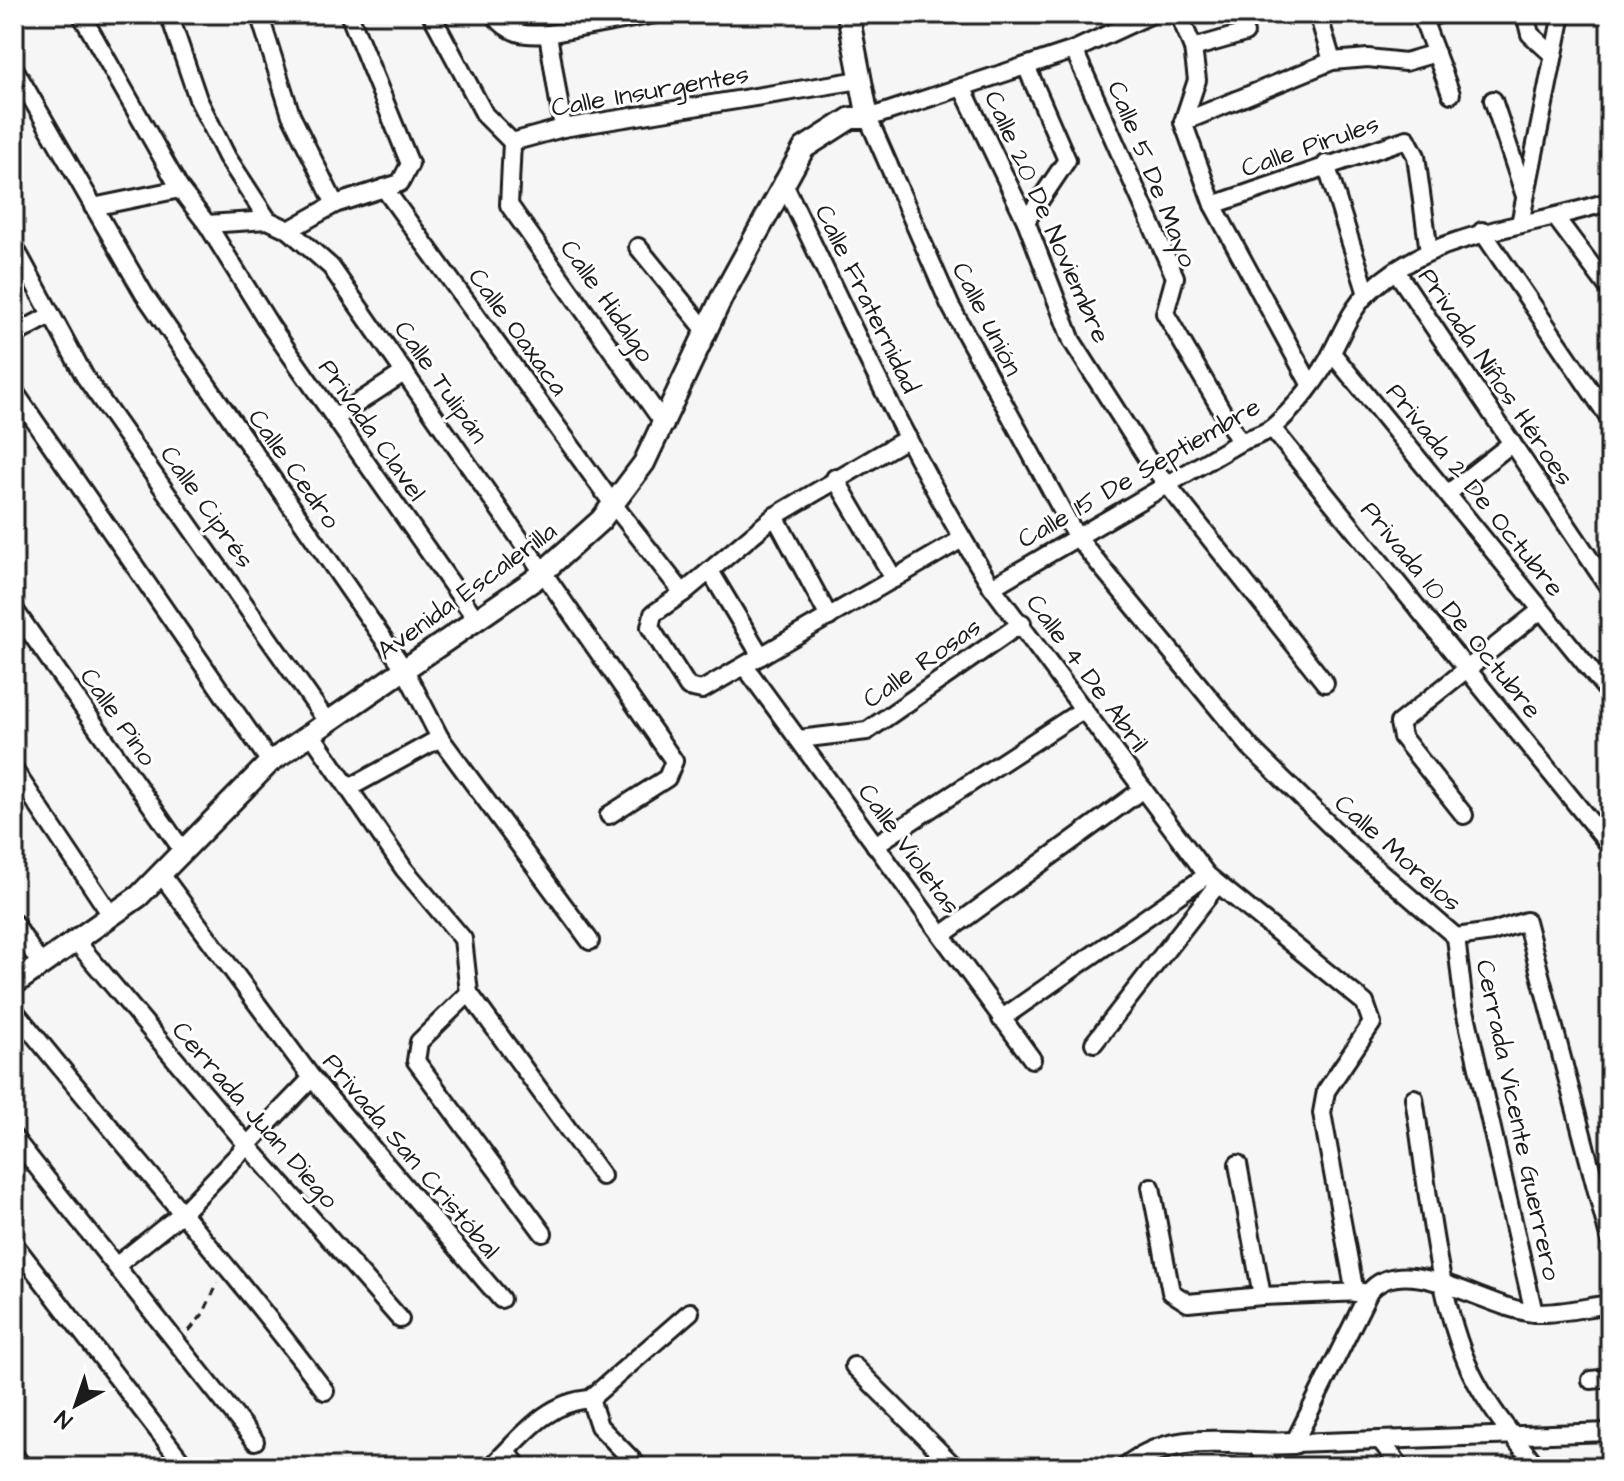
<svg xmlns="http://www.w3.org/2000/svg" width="1624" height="1481" font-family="'Architects Daughter',sans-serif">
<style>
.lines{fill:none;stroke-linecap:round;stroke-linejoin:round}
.minor-casing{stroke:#1c1c1c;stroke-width:22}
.major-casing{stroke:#1c1c1c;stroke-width:26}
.path{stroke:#1c1c1c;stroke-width:3;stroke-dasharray:8 6;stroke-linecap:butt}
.minor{stroke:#fff;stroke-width:16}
.major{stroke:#fff;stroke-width:20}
.labels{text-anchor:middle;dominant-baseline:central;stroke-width:6;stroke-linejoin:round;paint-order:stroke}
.street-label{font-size:26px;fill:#1c1c1c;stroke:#fff}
</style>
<rect width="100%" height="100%" fill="#f6f6f6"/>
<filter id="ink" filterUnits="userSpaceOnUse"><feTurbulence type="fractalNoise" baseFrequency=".0125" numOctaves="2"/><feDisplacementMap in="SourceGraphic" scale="16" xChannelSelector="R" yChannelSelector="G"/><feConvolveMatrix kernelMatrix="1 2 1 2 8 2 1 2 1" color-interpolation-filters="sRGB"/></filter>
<g filter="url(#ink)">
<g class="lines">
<defs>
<g id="minor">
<path d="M 81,14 L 180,189"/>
<path d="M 169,14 L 198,99 L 227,157 L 268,220 L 289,230 L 331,267 L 674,761 L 667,778 L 609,815"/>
<path d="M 266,14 L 262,23 L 291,115 L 335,204"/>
<path d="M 431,14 L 485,115 L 512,142"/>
<path d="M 493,14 C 509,34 523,36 548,34"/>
<path d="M 1152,14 L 1074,50 L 868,118 L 950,305 L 1076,536 L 1250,747 L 1354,849 L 1456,937 L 1492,932 L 1526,921 L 1610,1241"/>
<path d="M 1179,14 L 1193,48 L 1197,80 L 1183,122 L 1213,205 L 1310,384"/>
<path d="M 1318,14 L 1332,61"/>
<path d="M 1421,14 L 1451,94"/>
<path d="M 1525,14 L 1530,34 L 1553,55"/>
<path d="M 1423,19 L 1439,14"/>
<path d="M 1193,48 L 1245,33"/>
<path d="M 1074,50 L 1175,277 L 1165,313 L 1240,442"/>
<path d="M 1026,66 L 1067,160 L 1026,221"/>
<path d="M 14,68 L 144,294 L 405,670 L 440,738 L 349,788"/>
<path d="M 962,87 L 1026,221 L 1072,341 L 1150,463 L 1325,683"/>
<path d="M 1493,100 L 1525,196"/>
<path d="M 1183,122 L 1332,61 L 1368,58 L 1405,62 L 1436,53"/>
<path d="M 563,128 L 548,34 L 655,14"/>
<path d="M 1326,164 L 1367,294"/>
<path d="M 783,182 C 849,318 911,459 992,587 L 1207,875 L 1365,1003 L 1372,1023 L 1326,1091 L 1322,1113 L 1355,1293"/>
<path d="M 384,188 L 613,504 L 683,593"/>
<path d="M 1213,205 L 1407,139 L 1416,156 L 1429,252"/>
<path d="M 93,207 L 180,189 L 207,224 L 271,327 L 476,619"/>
<path d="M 1556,218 L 1610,290"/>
<path d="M 207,224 L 268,220"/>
<path d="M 1520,224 L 1562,14"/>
<path d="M 289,230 L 335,204 L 400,183 L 410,164 L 349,14"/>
<path d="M 1482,231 L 1610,419"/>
<path d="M 14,246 L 85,377 L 328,723"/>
<path d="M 638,247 L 707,332"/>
<path d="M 1396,271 L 1610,589"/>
<path d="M 14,335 L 51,315"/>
<path d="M 1332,353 L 1610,694"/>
<path d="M 14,391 L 270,762"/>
<path d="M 335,418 L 405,372"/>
<path d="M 665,425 L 509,205 L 512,142 L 563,128 L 860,80"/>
<path d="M 1272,428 L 1610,846"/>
<path d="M 908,438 L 775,516 L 683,593 L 653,614 L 650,627 L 688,687 L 702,690 L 962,539"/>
<path d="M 835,478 L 894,579"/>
<path d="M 1447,494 L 1512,443"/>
<path d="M 775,516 L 829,617"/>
<path d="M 710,571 L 761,656"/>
<path d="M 992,587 L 1240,442 C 1250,438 1265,434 1273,427 C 1295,408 1321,376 1333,350 C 1343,331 1352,308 1368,293 C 1433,229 1528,229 1610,201"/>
<path d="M 14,609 L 183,851"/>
<path d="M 746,668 L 1032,1059"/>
<path d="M 312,735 L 404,869 L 463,939 L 469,993 L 602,1176"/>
<path d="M 440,738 L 590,941"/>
<path d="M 799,739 L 867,731 L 1022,623"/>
<path d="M 14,770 L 111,915"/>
<path d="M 1464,815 L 1402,737 L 1399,723 L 1541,610"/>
<path d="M 875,845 L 1084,709"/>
<path d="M 161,874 L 312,1078 L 501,1299"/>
<path d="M 14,923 L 41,965"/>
<path d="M 942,935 L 1143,789"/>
<path d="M 1456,937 L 1464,1006 L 1534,1313"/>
<path d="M 75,940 L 248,1146 L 400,1319"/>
<path d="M 469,993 L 419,1042 L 416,1061 L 543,1233"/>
<path d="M 14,1010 C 116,1138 226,1260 325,1391"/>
<path d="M 1001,1019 L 1207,875"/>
<path d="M 1094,1043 L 1217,885"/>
<path d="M 1414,1098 C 1427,1179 1436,1299 1471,1372 C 1487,1406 1514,1437 1537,1467"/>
<path d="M 14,1138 L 255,1441"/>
<path d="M 1238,1164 L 1262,1296"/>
<path d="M 1151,1187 L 1171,1292 L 1188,1303 L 1262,1296 L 1363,1292"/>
<path d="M 14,1244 L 186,1467"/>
<path d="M 117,1265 L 181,1214 L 312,1078"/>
<path d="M 1610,1304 C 1586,1307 1560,1314 1536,1313 C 1490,1311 1405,1248 1369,1292 L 1294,1443 L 1610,1432"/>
<path d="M 854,1366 L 955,1467"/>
<path d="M 1591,1380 L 1610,1378"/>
<path d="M 590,1399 L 690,1312"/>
<path d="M 590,1399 L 599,1426 L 639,1467"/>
<path d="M 1380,1440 L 1401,1467"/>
<path d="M 1256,1446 L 1272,1467"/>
<path d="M 507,1452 L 519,1467"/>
<path d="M 14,1455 L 23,1467"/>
<path d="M 491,1467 C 521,1438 546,1402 590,1399"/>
</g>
<g id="major">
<path d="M 14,984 L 139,896 L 270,762 L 534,580 L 601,520 L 644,463 L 722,297 L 804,148 L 851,118 L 868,118 L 848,14"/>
<path d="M 1127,1467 C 1177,1427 1236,1447 1294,1443"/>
</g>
</defs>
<use href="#minor" class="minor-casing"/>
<use href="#major" class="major-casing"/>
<path class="path" d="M 189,1331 L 203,1314 L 218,1283"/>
<use href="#minor" class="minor"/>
<use href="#major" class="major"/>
</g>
</g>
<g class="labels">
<g class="street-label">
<text transform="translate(650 91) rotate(-10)">Calle Insurgentes</text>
<text transform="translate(1310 146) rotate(-19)">Calle Pirules</text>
<text transform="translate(1152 174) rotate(68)">Calle 5 De Mayo</text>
<text transform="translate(1047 217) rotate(66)">Calle 20 De Noviembre</text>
<text transform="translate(867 299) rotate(64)">Calle Fraternidad</text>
<text transform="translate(607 301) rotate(55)">Calle Hidalgo</text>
<text transform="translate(987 319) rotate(63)">Calle Unión</text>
<text transform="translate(518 332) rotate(54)">Calle Oaxaca</text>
<text transform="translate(1496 377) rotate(56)">Privada Niños Héroes</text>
<text transform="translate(441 382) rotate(55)">Calle Tulipán</text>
<text transform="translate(372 430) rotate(55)">Privada Clavel</text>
<text transform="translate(294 469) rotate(55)">Calle Cedro</text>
<text transform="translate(1139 473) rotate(-30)">Calle 15 De Septiembre</text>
<text transform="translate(1475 490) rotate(51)">Privada 2 De Octubre</text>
<text transform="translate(207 507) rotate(55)">Calle Ciprés</text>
<text transform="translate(467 591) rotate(-36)">Avenida Escalerilla</text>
<text transform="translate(1451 610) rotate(51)">Privada 10 De Octubre</text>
<text transform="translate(922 663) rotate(-35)">Calle Rosas</text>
<text transform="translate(1087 673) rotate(54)">Calle 4 De Abril</text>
<text transform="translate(118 717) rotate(55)">Calle Pino</text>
<text transform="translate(909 849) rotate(54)">Calle Violetas</text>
<text transform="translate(1398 853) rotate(42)">Calle Morelos</text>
<text transform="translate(255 1115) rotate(49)">Cerrada Juan Diego</text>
<text transform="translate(1518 1120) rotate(78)">Cerrada Vicente Guerrero</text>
<text transform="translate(411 1156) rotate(50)">Privada San Cristóbal</text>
</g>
</g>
<rect width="1624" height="1481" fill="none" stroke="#fff" stroke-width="48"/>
<rect x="24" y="24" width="1576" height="1433" fill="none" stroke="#1c1c1c" stroke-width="3" filter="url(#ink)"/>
<g transform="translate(76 1405) rotate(220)" stroke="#ffffff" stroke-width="6" paint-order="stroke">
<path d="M0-6L14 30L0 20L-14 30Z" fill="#1c1c1c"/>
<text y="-12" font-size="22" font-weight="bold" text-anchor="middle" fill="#1c1c1c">N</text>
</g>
</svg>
